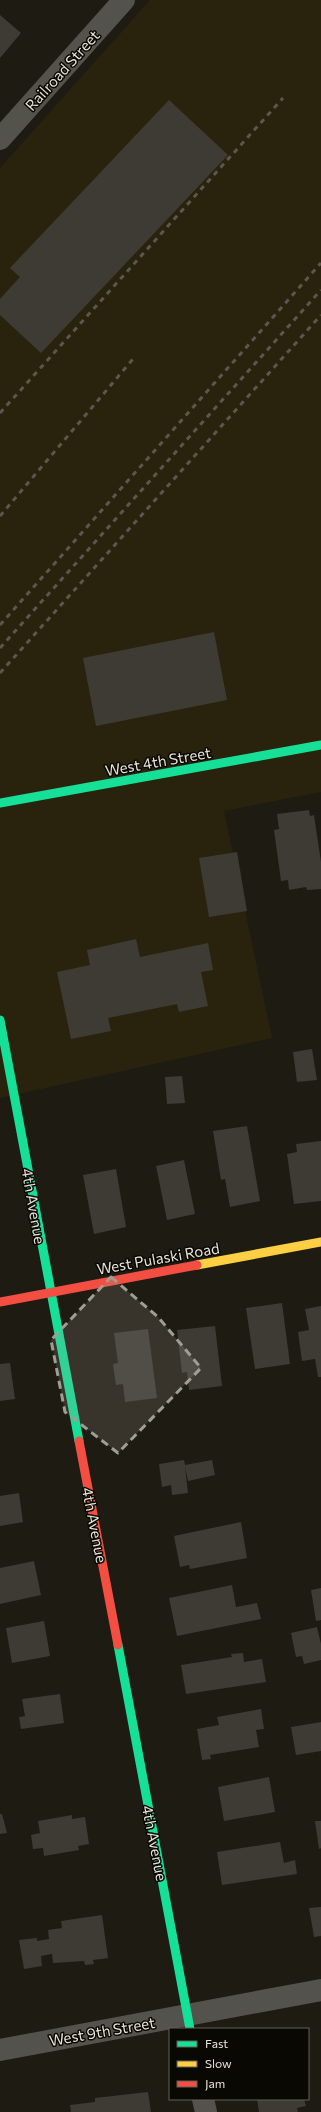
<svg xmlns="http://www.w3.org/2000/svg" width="321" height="2112" font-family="Commissioner,sans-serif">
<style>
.built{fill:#29230d}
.building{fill:#3d3b34}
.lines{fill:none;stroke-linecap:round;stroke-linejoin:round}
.street{stroke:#54524c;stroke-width:22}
.fast{stroke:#16e098;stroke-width:9}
.slow{stroke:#ffcf43;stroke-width:9}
.jam{stroke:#f24e42;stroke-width:9}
.rail{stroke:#5a5751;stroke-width:3;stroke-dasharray:5 5;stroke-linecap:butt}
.marked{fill:#a09d93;fill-opacity:0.2;stroke:#a09d93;stroke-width:3;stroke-dasharray:8 5;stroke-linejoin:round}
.labels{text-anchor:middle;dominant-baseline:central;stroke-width:3;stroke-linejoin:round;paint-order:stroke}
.street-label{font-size:15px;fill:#e6e3d8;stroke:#0a0803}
</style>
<rect width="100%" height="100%" fill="#1e1b13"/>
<path class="built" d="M 150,0 L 321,0 L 321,792 L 224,811 L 272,1038 L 0,1098 L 0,168 Z"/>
<g class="building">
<path d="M 0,15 L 21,33 L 0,58 Z"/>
<path d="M 169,100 L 228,155 L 41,353 L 0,315 L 0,299 L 20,277 L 10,268 Z"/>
<path d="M 214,632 L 227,700 L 96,726 L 83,658 Z"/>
<path d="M 309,810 L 310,816 L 314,815 L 321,862 L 321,889 L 307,890 L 306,887 L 289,890 L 288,880 L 281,881 L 274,830 L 279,829 L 277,814 Z"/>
<path d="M 237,852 L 247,911 L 209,917 L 199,858 Z"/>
<path d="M 136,939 L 140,957 L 208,943 L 213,970 L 201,972 L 208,1006 L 179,1012 L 177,1004 L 108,1018 L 111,1031 L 71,1039 L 57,972 L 90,965 L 87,950 Z"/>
<path d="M 312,1049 L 317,1080 L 297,1082 L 293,1052 Z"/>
<path d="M 182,1076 L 185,1103 L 167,1104 L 165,1077 Z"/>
<path d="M 247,1126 L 260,1201 L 230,1207 L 225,1179 L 221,1180 L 213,1131 Z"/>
<path d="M 321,1141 L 321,1201 L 294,1204 L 287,1154 L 297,1152 L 296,1144 Z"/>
<path d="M 184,1160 L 195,1214 L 167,1220 L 156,1166 Z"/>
<path d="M 116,1169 L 126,1227 L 94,1234 L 83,1175 Z"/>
<path d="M 282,1303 L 290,1364 L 255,1369 L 246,1308 Z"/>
<path d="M 321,1306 L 321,1377 L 318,1377 L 315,1359 L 302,1361 L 298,1332 L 309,1330 L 305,1309 Z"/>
<path d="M 215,1326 L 222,1386 L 189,1390 L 187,1372 L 182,1373 L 177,1330 Z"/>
<path d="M 148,1329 L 157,1398 L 125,1402 L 123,1384 L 116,1385 L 113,1364 L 118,1363 L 114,1333 Z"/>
<path d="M 10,1363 L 15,1399 L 0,1401 L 0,1364 Z"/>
<path d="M 184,1460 L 185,1465 L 212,1460 L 215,1475 L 188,1481 L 185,1467 L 188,1493 L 172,1495 L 171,1485 L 162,1487 L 159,1464 Z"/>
<path d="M 19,1493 L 23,1522 L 0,1526 L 0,1496 Z"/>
<path d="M 241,1522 L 247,1558 L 190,1569 L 189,1565 L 180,1567 L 174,1536 Z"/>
<path d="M 34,1561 L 41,1595 L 0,1604 L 0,1568 Z"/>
<path d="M 232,1585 L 236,1607 L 257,1603 L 261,1619 L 177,1636 L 169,1598 Z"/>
<path d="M 321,1588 L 321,1620 L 316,1621 L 311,1590 Z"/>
<path d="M 44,1621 L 50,1656 L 12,1663 L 6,1628 Z"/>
<path d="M 317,1627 L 321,1644 L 321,1660 L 304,1664 L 302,1656 L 296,1657 L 291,1633 Z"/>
<path d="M 243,1653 L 244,1662 L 262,1659 L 266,1682 L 186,1694 L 181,1665 L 232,1657 L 231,1654 Z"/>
<path d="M 60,1694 L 64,1723 L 21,1729 L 19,1717 L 25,1716 L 22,1699 Z"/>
<path d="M 261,1709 L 264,1729 L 256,1730 L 259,1747 L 210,1755 L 211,1759 L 202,1760 L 197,1729 L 219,1725 L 217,1717 Z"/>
<path d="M 321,1722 L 321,1751 L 296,1755 L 291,1727 Z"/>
<path d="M 269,1777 L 275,1812 L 224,1821 L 218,1787 Z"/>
<path d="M 0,1814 L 2,1814 L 7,1833 L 0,1834 Z"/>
<path d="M 72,1815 L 72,1819 L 85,1817 L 89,1844 L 78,1846 L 79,1850 L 44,1856 L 43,1848 L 33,1849 L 31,1835 L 40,1833 L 38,1821 Z"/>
<path d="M 315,1821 L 321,1821 L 321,1848 L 319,1849 Z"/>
<path d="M 280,1842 L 284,1863 L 295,1860 L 297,1874 L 222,1885 L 217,1852 Z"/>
<path d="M 321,1907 L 321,1936 L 314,1937 L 309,1908 Z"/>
<path d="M 102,1915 L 108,1958 L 93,1960 L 94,1964 L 85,1965 L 84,1961 L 53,1963 L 52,1954 L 41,1956 L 42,1966 L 24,1969 L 19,1940 L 37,1938 L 37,1941 L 49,1939 L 48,1930 L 62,1928 L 61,1921 Z"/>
<path d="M 148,2092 L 151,2112 L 71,2112 L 70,2105 L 95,2102 L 95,2098 Z"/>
<path d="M 257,2099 L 304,2099 L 306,2106 L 297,2108 L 298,2112 L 259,2112 Z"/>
</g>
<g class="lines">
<g class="street">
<path d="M 0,139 L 124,0"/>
<path d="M 0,2050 L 321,1990"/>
<path d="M 203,2099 L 206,2112"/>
</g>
<g class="fast">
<path d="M 0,803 L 321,745"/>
<path d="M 0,1020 L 79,1441"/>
<path d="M 118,1645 L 190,2029"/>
</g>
<path class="slow" d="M 197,1265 L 321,1242"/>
<g class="jam">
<path d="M 0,1302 L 197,1265"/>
<path d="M 79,1441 L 118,1645"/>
</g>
<g class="rail">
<path d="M 0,413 L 283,98"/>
<path d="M 0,516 L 133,359"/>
<path d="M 0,625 L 321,263"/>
<path d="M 0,648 L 321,290"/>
<path d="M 0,673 L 321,315"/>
</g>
</g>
<path class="marked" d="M 111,1277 L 158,1317 L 201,1368 L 118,1453 L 65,1412 L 51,1340 Z"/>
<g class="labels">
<g class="street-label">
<text transform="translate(62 70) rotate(-48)">Railroad Street</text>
<text transform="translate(158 761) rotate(-10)">West 4th Street</text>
<text transform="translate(34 1206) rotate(80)">4th Avenue</text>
<text transform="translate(158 1258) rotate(-10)">West Pulaski Road</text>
<text transform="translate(95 1525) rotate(79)">4th Avenue</text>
<text transform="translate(155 1843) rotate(79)">4th Avenue</text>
<text transform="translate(102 2031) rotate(-10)">West 9th Street</text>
</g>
</g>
<rect x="169" y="2028" width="140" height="72" fill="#0a0803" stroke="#626058"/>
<rect x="177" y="2041" width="20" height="6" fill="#16e098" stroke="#626058"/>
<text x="205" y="2048" font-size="12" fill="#e6e3d8">Fast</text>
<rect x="177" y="2061" width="20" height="6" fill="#ffcf43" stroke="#626058"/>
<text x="205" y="2068" font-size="12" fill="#e6e3d8">Slow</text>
<rect x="177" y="2081" width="20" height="6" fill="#f24e42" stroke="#626058"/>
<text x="205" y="2088" font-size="12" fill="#e6e3d8">Jam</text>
</svg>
